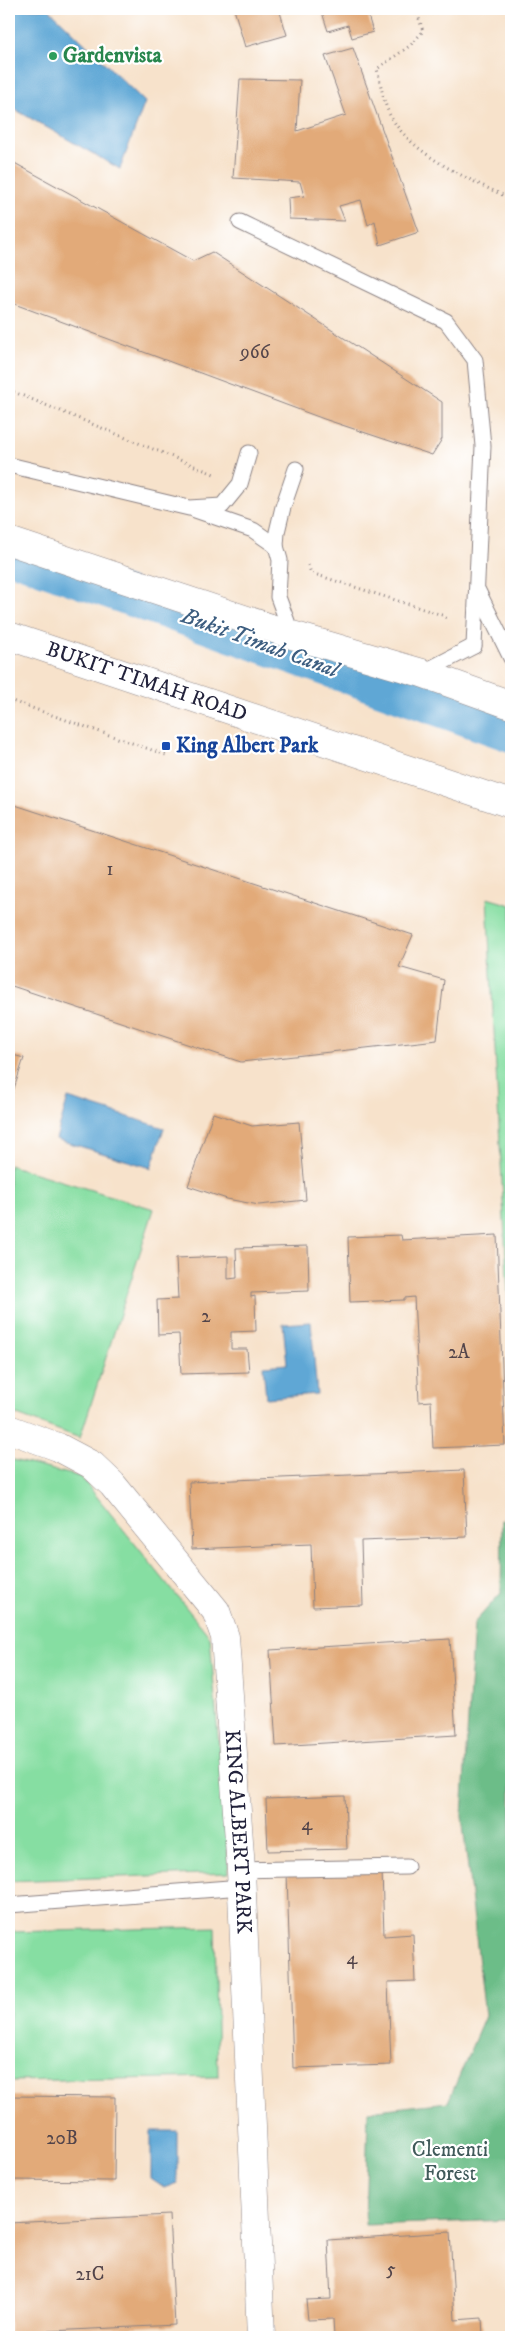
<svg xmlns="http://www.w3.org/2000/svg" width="520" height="2346" font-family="'IM FELL DW Pica',serif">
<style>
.green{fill:#86dea2;stroke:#54806e}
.forest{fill:#6cbd88;stroke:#477062}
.water{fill:#5ea7d5;stroke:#406488}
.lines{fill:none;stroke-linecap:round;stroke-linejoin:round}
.canal{stroke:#5ea7d5;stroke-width:38}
.building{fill:#e2aa79}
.service-casing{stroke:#8c8283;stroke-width:17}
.minor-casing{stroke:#8c8283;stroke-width:29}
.trunk-casing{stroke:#8c8283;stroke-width:29}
.path{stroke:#8c8283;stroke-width:3;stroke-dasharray:1 4;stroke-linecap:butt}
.service{stroke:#fff;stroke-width:15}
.minor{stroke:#fff;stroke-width:28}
.trunk{stroke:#fff;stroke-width:28}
.leisure-dot{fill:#2e9e5b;stroke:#fff;stroke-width:2}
.transit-dot{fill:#1a4fb4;stroke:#fff;stroke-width:2}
.labels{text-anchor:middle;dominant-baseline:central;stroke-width:4.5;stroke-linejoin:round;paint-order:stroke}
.number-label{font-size:19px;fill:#52444a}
.leisure-label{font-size:21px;font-weight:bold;fill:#27864d;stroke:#fff;text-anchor:start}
.street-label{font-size:21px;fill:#22223b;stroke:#fff}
.transit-label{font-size:21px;font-weight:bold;fill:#164399;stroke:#fff;text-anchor:start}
.park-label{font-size:21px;fill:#405a5a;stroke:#fff}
.water-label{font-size:22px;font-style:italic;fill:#3d5e80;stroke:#fff}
</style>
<rect width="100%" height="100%" fill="#fff"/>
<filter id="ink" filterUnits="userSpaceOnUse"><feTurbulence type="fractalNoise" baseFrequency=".02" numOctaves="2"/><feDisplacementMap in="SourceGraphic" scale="10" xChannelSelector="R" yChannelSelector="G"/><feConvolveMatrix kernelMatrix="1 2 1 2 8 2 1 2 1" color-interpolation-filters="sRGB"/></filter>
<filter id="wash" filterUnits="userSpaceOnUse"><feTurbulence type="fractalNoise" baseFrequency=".0096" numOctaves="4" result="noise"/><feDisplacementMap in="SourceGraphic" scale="20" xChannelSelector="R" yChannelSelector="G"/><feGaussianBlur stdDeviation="1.12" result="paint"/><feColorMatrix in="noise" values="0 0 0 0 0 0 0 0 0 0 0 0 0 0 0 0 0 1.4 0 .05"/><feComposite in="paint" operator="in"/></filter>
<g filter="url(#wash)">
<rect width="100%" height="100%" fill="#f7e2cb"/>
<g class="green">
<path d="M 487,898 L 511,905 L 511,1352 Z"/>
<path d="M 9,1165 L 154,1209 L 80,1438 L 9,1412 Z"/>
<path d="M 9,1459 L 81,1477 L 210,1637 L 229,1873 L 9,1881 Z"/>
<path d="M 215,1927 L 218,2077 L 9,2081 L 9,1932 Z"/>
</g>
<path class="forest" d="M 502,1519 L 511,1526 L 511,2220 L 365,2225 L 368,2111 L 448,2102 L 485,2016 L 462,1816 L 474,1623 L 501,1593 Z"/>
<g class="water">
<path d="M 9,9 L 49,9 L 145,102 L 120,169 L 9,106 Z"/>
<path d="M 68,1098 L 164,1128 L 151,1168 L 56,1139 Z"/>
<path d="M 311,1322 L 317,1394 L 266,1398 L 263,1366 L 287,1364 L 283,1324 Z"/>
<path d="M 151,2131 L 177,2131 L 177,2183 L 164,2188 L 151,2179 Z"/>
</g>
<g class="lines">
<path class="canal" d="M 18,557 L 511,733"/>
</g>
<g id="blocks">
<g class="building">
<path d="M 234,9 L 279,9 L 287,35 L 245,47 Z"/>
<path d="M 321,9 L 366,9 L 373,32 L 352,38 L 348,25 L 328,31 Z"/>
<path d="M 353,48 L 419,232 L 380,245 L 375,221 L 368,225 L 361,200 L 339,206 L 345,221 L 289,219 L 288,198 L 304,196 L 300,182 L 233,178 L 240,79 L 300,80 L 297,131 L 346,115 L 325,56 Z"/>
<path d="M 9,160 L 193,261 L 212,252 L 442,402 L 442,439 L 432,455 L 324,419 L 9,302 Z"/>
<path d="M 9,803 L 413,935 L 399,967 L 444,980 L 437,1040 L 241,1062 L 9,985 Z"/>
<path d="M 9,1054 L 24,1058 L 9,1104 Z"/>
<path d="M 213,1113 L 252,1126 L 299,1122 L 306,1200 L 259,1205 L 227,1199 L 188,1186 Z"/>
<path d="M 401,1235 L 402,1240 L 497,1235 L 505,1445 L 433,1448 L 431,1401 L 419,1402 L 414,1297 L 404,1298 L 404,1300 L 350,1302 L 348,1237 Z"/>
<path d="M 308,1246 L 309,1291 L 251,1293 L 251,1297 L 255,1296 L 256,1331 L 231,1332 L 231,1349 L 247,1349 L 249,1372 L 181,1374 L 179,1334 L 158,1335 L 157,1300 L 178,1299 L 176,1258 L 228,1256 L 228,1279 L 237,1278 L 236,1248 Z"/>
<path d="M 464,1470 L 467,1537 L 361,1541 L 363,1605 L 313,1607 L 311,1544 L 192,1549 L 189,1482 Z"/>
<path d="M 450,1639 L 456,1735 L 276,1746 L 270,1650 Z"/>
<path d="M 345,1796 L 347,1849 L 268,1851 L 266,1799 Z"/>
<path d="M 382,1870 L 384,1936 L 413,1934 L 415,1981 L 388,1982 L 391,2065 L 293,2068 L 287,1873 Z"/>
<path d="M 9,2096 L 115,2097 L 114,2181 L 9,2180 Z"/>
<path d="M 169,2215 L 175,2325 L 9,2333 L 9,2223 Z"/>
<path d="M 450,2232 L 455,2320 L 482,2318 L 483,2337 L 334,2337 L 333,2319 L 308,2320 L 306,2300 L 331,2299 L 328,2240 Z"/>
</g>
</g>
</g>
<g filter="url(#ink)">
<use href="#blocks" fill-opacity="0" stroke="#8c8283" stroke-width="1"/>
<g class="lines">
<defs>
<g id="service">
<path d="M 240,222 L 446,321 L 475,360 L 483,446 L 474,646"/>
<path d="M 9,465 L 189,508 L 222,506 L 240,484 L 249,453"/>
<path d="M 195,510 L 253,530 L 276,546"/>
<path d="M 478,591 L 511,658"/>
<path d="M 292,635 L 278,597 L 280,560 L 276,546 L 277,532 L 283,507 L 296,469"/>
<path d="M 422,673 L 474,646"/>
<path d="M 241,1870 L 407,1867"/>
<path d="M 9,1905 L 242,1887"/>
</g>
<g id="minor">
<path id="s1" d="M 9,1429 L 58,1447 L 92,1465 L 112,1484 L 216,1611 L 225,1637 L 241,1870 L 261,2337"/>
</g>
<g id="trunk">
<path d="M 9,541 L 292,635 L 422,673 L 511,705"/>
<path id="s2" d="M 9,636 L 511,804"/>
</g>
</defs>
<use href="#service" class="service-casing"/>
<use href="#minor" class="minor-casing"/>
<use href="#trunk" class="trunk-casing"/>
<g class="path">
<path d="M 416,9 L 423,31 L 411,45 L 377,69 C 381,84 383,103 391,117 C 414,157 471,180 511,199"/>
<path d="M 9,390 L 214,474"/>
<path d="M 308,565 L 311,573 L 442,615 L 448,620"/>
<path d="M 9,700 L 169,756"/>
</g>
<use href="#service" class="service"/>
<use href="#minor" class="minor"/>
<use href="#trunk" class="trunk"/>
</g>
</g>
<circle class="leisure-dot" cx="53" cy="56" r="5"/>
<rect class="transit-dot" x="161" y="741" width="10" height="10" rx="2.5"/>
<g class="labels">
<g class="number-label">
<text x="255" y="352">966</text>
<text x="110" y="869">1</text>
<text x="206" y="1316">2</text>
<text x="459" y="1352">2A</text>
<text x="307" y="1824">4</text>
<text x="352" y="1958">4</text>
<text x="62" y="2138">20B</text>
<text x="391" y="2269">5</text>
<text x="90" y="2274">21C</text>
</g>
<g class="leisure-label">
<text x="63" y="56">Gardenvista</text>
</g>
<g class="street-label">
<text stroke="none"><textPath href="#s2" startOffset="145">BUKIT TIMAH ROAD</textPath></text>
<text stroke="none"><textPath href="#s1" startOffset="505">KING ALBERT PARK</textPath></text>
</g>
<g class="transit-label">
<text x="176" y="746">King Albert Park</text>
</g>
<g class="park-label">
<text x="450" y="2150">Clementi<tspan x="450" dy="24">Forest</tspan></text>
</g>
<g class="water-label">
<text transform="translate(260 643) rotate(20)">Bukit Timah Canal</text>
</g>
</g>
<rect width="520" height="2346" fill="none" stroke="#fff" stroke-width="30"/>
</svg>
